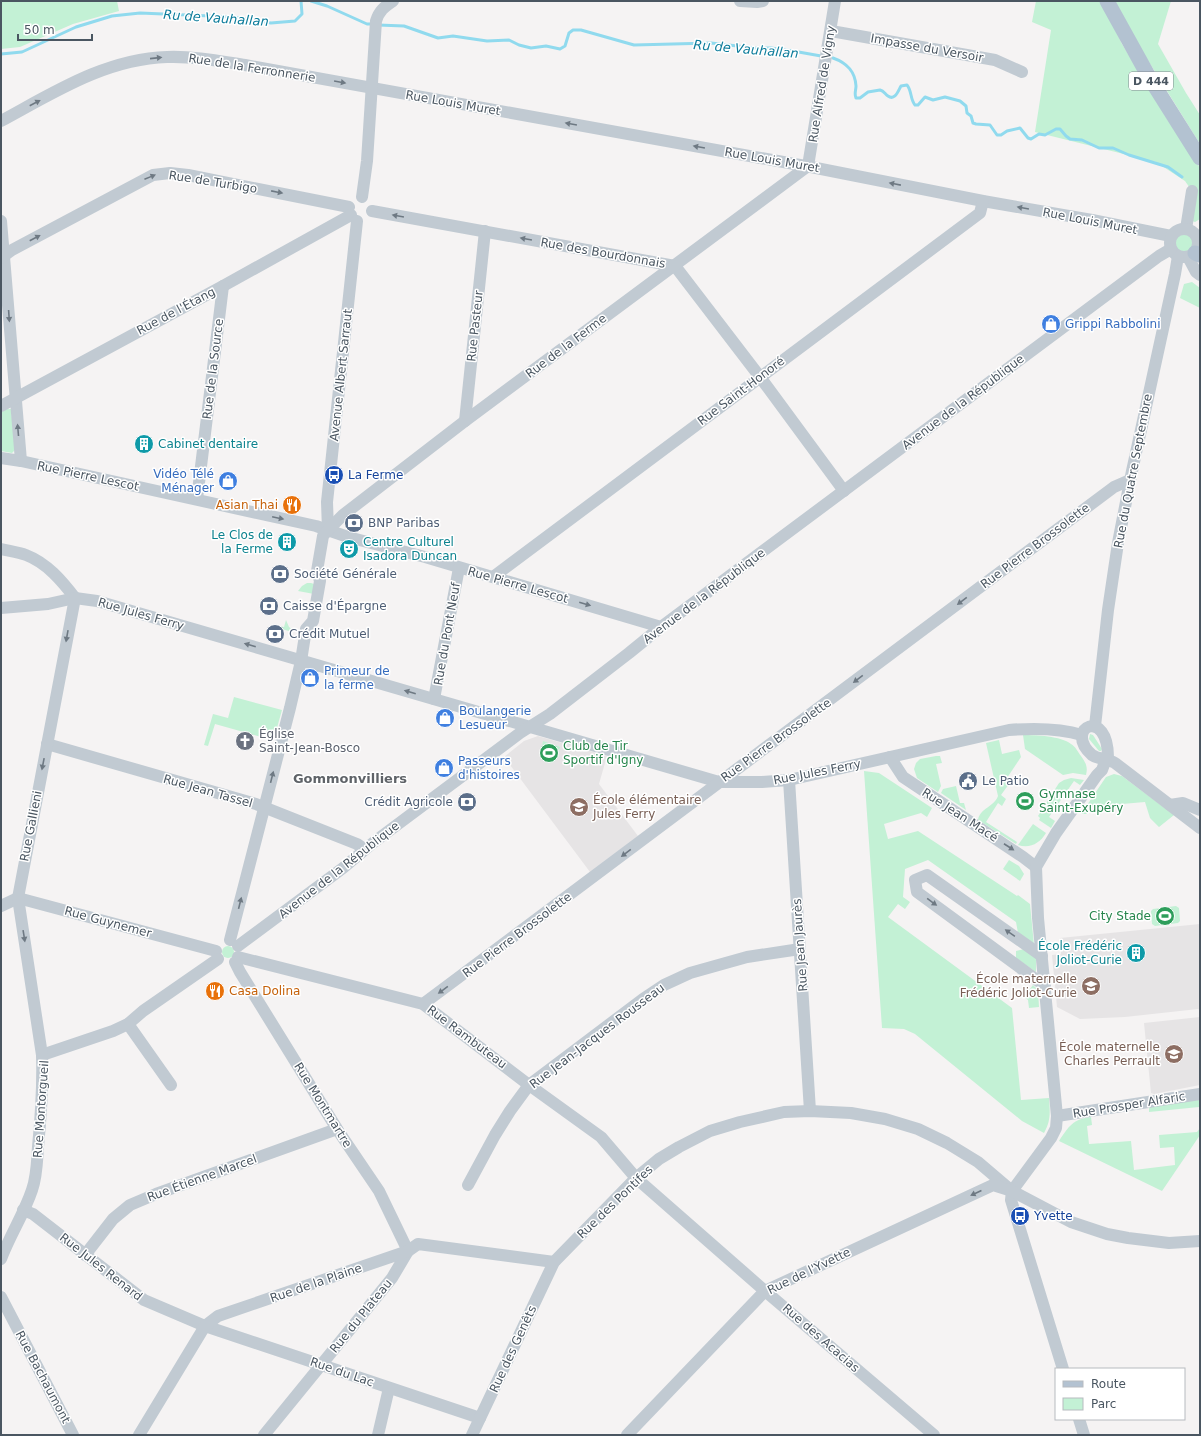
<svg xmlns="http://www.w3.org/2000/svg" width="1201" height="1436" font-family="'DejaVu Sans',sans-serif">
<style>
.education{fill:#e6e4e5}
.green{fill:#c3f1d5}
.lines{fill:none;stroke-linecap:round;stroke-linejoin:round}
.stream{stroke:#90daee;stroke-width:3}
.minor{stroke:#c1cad2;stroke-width:12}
.major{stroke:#b3c2d1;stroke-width:15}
.oneway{fill:#6e7983}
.labels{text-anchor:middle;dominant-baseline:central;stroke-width:3;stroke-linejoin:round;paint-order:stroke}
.shield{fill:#fff;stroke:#808990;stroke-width:1}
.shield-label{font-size:11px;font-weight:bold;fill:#4a5661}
.street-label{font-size:12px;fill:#4a5661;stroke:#fff}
.shop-label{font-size:12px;fill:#366cbe;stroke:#fff;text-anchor:start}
.culture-label{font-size:12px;fill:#0d838f;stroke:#fff;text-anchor:start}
.transit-label{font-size:12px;fill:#164399;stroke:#fff;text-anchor:start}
.food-label{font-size:12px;fill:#c56008;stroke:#fff;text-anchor:end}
.service-label{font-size:12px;fill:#4e5e75;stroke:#fff;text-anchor:start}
.worship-label{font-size:12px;fill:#5b616d;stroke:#fff;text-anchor:start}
.leisure-label{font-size:12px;fill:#27864d;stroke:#fff;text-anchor:start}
.education-label{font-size:12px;fill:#785e54;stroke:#fff;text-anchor:end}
.water-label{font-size:13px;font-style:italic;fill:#0c7c9b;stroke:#fff}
.neighbourhood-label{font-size:13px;font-weight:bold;fill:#5f6368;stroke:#fff}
</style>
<rect width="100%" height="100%" fill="#f5f3f3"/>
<g class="education">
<path d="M 538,736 L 607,756 L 599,784 L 638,836 L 590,872 L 504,757 L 524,741 Z"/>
<path d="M 1200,924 L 1200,1010 L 1198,1009 L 1125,1017 L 1080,1019 L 1057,1007 L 1052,955 L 1061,954 L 1060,938 Z"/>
<path d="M 1200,1017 L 1200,1085 L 1154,1094 L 1151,1093 L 1144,1023 Z"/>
</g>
<g class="green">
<path d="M 1,1 L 117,1 L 119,11 L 73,24 L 20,47 L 1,49 Z"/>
<path d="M 1036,1 L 1101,1 L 1122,44 L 1167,119 L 1200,168 L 1200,219 L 1195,222 L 1192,221 L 1192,191 L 1185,181 L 1156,162 L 1035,132 L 1051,30 L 1032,22 Z"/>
<path d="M 1115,1 L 1171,1 L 1158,44 L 1186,93 L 1200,115 L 1200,144 L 1139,46 Z"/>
<path d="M 1181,232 L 1189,234 L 1195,244 L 1195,247 L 1184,254 C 1176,250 1173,242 1177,234 Z"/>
<path d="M 1192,282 L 1200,288 L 1200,308 L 1180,298 L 1184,284 Z"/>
<path d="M 7,409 L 11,409 L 15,450 L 12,453 L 1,451 L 1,412 Z"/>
<path d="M 307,583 L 311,583 L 314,584 L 314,594 L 298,591 L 302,586 Z"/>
<path d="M 286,620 L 289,627 L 293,630 L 292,632 L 272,626 L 272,625 L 284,627 Z"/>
<path d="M 234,697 L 282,710 L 275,735 L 265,738 L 215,724 L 208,746 L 204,745 L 213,714 L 228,718 Z"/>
<path d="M 1090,734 L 1093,735 L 1102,749 L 1101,751 L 1099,751 L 1089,739 Z"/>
<path d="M 1023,735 C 1036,735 1061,736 1071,744 C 1075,746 1078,752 1081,756 C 1086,763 1088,767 1086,775 L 1073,773 L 1063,775 L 1025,749 Z"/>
<path d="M 999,740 L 1002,754 L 1019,750 L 1021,757 L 1005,781 L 1009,784 L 1001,795 L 1006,799 L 1002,806 L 998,803 L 986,822 L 1017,842 L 1016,844 L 978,820 C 980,808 994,807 998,796 L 986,743 Z"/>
<path d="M 543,741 L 560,747 L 554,762 L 540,758 Z"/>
<path d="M 936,756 L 940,756 L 942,763 L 936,764 L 941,786 L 938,792 L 917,778 L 914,769 L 916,763 L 920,759 Z"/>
<path d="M 864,771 L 879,773 L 932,808 L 927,817 L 921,813 L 884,824 L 888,839 L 918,831 L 1014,894 L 1017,896 L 1018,895 L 1030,904 L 1034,945 L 1018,933 L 1016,922 L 928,860 L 905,869 L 903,897 L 910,902 L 905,909 L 898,904 L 888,917 L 1012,1008 L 1021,1100 L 1049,1098 C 1050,1112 1051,1121 1044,1133 L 1022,1121 L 915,1034 L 904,1029 L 882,1028 Z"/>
<path d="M 1114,774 L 1122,776 L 1174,815 L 1159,827 L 1150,818 L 1145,802 L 1087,807 L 1087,814 L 1081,814 L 1106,777 Z"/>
<path d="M 1071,778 L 1084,780 L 1080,785 L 1074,781 L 1049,817 L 1055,821 L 1051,828 L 1039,820 L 1040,818 L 1038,816 L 1059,783 L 1064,780 Z"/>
<path d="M 956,786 L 960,803 L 964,803 L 966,810 L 941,793 L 943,789 Z"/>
<path d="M 1033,824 L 1046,833 C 1040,843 1030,849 1018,845 Z"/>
<path d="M 1009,860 L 1019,866 L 1024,874 L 1020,881 L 1003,869 Z"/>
<path d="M 1176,906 L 1179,908 L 1180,921 L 1178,923 L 1155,926 L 1152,924 L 1151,911 L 1153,909 Z"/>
<circle cx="228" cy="952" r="6"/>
<path d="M 1024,949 L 1036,957 L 1036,972 L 1016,958 L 1016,951 Z"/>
<path d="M 1033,985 L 1038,990 L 1039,1007 L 1029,1008 L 1028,1000 L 1024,997 Z"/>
<path d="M 1200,1099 L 1200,1127 L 1199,1107 L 1149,1112 L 1149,1107 Z"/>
<path d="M 1091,1117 L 1092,1125 L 1087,1126 L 1089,1144 L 1131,1141 L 1134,1170 L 1175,1165 L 1174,1147 L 1160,1148 L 1159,1135 L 1197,1132 L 1200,1128 L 1200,1135 L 1162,1191 L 1059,1141 C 1069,1126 1073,1119 1091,1117 Z"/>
</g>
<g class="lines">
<g class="stream">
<path d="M 311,1 L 327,6 L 367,24 L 372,24"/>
<path d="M 378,25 L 404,26 L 438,38 L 453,36 L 487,41 L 509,40 L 519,45 L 531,48 L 546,46 L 560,49 L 565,46 L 569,33 L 573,30 L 581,30 L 634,45 L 711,43 L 755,48 L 771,48 L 793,51 L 821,56"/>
<path d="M 1,54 L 22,52 L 76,27 L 112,16 L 140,13 L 234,17 L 271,23 L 295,21 L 302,14 L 301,1"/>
<path d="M 833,58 C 847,63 855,71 856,86 C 856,90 854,94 856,98 L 860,98 L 868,92 L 880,90 C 884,91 885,94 888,96 C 895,101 898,91 901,86 L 907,85 C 912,91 910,99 915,105 L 918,105 L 925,97 L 933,100 L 945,97 L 960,101 L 966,106 L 967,113 L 971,116 L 973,123 L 976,124 L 990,125 L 997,135 L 1001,135 L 1007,131 L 1020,128 L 1028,138 L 1031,139 L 1039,134 L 1045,135 L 1056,129 L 1060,129 L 1066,136 L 1070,139 L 1082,140 L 1099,148 L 1113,148 L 1129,155 L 1168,167 L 1182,177"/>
</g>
<g class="minor">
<path d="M 740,1 L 757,2 L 763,1"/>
<path d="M 831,31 L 995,60 L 1022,72"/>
<path d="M 1,121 C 53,93 105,59 167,57 C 193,56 219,61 245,65 L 811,167 L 983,201 L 1092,220 L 1171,236"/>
<path d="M 362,197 L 367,161 L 376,21 C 379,11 384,7 393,1"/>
<path d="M 372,211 L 675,266 L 760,377 L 844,491"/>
<path d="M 1,221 L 21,461"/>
<path d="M 1186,229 L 1192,191"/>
<circle cx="1184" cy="243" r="14"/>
<path d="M 1188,257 L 1196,272 L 1200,275"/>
<path d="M 1,258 L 12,250 L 153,175 L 170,173 L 188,175 L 349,207"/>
<path d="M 1,406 L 223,286 L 351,215"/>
<path d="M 465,421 L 485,231"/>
<path d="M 1,458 L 21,461 L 316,526 L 348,537 L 425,557 L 661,627"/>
<path d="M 197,499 L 223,286"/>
<path d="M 328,530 L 327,502 L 357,221"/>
<path d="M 1,549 C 9,551 18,552 26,555 C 47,563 62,581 75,598"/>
<path d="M 493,577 L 980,213 L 983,201"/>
<path d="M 1,608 L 48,604 L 75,598 L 97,601 L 719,782 L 762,782 L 789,780 L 1009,730 C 1033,728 1059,728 1082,735"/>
<path d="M 434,699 L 459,568"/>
<path d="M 1095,726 L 1108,610 L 1118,543 L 1132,471 L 1175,274 L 1178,256"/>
<path d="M 47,744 L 256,804 L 357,844 L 364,849"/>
<path d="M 890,757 L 903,777 L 1023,857 L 1036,867"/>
<path d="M 1108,759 C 1109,705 1062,728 1092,755 C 1099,760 1107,758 1115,763 L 1200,828"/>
<path d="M 789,780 L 810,1111"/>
<path d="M 1170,805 L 1183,803 L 1200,810"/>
<path d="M 1,906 L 18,898 L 216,951"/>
<path d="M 230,940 L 290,708 L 301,661 L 306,629 L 313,621 L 320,581 L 317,571 L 323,536 L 328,530 L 343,515 L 465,421 L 808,166 L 835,1"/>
<path d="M 238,946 L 343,868 L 374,842 L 520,733 L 550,714 L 629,653 L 661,627 L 1159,256 L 1171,249"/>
<path d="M 1042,956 L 927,875 L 915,880 L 917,892 L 1045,986"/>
<path d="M 238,957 L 423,1004 L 529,1085 L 601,1137 L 636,1178 L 765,1291 L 934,1435"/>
<path d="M 235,962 L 240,972 L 337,1129 L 379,1191 L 408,1251 L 392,1278 L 264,1435"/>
<path d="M 423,1004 L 1114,487 L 1130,480"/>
<path d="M 128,1024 L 171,1085"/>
<path d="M 42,1055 L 113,1031 L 128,1024 L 143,1011 L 218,959"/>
<path d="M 1057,1116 L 1200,1094"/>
<path d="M 468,1185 L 495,1135 L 510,1111 L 529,1085 L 643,999 L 664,985 L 690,973 L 747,957 L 800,949"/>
<path d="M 23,1210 L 33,1214 L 144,1300 L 205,1326 L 480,1418"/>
<path d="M 85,1255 L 113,1219 L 130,1205 L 156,1194 L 337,1129"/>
<path d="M 1,1259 C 10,1235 24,1214 32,1190 C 37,1176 37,1161 38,1147 C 41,1116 43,1086 42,1055 L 18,898 L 75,598"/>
<path d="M 1,1297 L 73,1435"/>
<path d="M 1063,1369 L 1011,1200 L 1012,1191 L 1051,1138 L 1056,1128 L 1057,1116 L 1038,918 L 1036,867 L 1056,833 L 1097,775 L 1102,770 L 1106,759"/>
<path d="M 1079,1419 L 1084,1435"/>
<path d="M 139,1435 L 205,1326 L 218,1316 L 408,1251 L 418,1244 L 554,1262"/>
<path d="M 378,1435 L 389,1388"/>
<path d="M 472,1435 L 554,1262 L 636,1178 L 659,1159 L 679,1147 L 710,1131 L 740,1122 L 784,1112 L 810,1111 L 851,1113 L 885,1119 L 918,1129 L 947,1143 L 978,1162 L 1012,1191"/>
<path d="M 627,1435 L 765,1291 L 993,1185 L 1012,1191 L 1071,1222 L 1107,1234 L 1128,1238 L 1169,1243 L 1200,1241"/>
</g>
<g class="major">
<path d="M 1107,1 L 1149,77 L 1200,158"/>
<path d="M 1195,253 L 1200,255"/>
</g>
</g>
<defs><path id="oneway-solid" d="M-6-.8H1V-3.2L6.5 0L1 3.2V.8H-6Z"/></defs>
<g class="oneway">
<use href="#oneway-solid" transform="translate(156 58) rotate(-6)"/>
<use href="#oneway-solid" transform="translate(340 82) rotate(10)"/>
<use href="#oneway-solid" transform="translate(35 103) rotate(-28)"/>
<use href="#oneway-solid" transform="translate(571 124) rotate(-170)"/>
<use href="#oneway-solid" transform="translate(699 147) rotate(-170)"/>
<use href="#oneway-solid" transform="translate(150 177) rotate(-22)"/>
<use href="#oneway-solid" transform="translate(895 184) rotate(-169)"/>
<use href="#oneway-solid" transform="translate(277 192) rotate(11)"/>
<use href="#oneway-solid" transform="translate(1023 208) rotate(-170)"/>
<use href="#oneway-solid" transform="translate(398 216) rotate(-170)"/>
<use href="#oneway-solid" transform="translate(35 238) rotate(-28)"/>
<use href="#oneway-solid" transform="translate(526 239) rotate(-170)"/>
<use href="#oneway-solid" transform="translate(9 316) rotate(86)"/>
<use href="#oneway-solid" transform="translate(18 430) rotate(-95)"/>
<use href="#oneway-solid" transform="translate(278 518) rotate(12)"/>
<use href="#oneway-solid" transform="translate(962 601) rotate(143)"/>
<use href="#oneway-solid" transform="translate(585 604) rotate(16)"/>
<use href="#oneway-solid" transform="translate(67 636) rotate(100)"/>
<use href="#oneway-solid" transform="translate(250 645) rotate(-164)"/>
<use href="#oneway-solid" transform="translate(858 679) rotate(143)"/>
<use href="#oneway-solid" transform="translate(410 692) rotate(-164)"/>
<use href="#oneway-solid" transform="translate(43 764) rotate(101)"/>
<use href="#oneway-solid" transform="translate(272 777) rotate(-76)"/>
<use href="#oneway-solid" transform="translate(1009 847) rotate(33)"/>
<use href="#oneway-solid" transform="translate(626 853) rotate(143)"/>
<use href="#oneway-solid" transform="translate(932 902) rotate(36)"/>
<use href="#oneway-solid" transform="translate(240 903) rotate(-76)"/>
<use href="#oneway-solid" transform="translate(1010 933) rotate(-145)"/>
<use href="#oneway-solid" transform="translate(24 936) rotate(81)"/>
<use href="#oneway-solid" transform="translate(443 990) rotate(144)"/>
<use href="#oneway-solid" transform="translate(976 1193) rotate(155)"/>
</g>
<defs>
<symbol id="shop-disc" viewBox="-11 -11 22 22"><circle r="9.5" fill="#3f7fe0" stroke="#fff"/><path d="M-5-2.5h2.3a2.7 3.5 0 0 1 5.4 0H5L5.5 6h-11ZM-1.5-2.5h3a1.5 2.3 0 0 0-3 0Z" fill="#fff"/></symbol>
<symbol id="building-disc" viewBox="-11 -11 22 22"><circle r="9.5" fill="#0f9aa8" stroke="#fff"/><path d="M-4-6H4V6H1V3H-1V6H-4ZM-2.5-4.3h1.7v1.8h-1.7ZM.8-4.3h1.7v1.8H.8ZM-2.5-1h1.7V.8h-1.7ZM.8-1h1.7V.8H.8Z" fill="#fff"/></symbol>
<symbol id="bus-disc" viewBox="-11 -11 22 22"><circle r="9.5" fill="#1a4fb4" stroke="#fff"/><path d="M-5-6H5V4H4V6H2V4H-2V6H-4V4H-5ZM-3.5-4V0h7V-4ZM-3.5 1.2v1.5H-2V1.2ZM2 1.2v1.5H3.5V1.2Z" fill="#fff"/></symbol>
<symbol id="restaurant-disc" viewBox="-11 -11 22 22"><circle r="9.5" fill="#e8710a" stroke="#fff"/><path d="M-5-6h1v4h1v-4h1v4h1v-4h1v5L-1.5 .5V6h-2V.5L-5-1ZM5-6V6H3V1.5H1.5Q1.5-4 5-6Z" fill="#fff"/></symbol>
<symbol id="bank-disc" viewBox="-11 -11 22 22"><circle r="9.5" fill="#5c6f8a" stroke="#fff"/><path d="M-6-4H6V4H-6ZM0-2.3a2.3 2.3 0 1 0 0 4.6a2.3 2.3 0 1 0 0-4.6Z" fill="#fff"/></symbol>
<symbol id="theatre-disc" viewBox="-11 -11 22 22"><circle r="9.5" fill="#0f9aa8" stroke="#fff"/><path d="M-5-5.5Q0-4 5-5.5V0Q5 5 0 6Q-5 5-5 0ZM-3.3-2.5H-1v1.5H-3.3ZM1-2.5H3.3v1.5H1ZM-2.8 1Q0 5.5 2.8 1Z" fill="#fff"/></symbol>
<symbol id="church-disc" viewBox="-11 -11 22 22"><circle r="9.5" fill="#6b7280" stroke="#fff"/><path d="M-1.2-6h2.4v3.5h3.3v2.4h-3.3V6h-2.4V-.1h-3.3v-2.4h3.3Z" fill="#fff"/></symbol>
<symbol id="stadium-disc" viewBox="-11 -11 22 22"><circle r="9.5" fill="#2e9e5b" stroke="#fff"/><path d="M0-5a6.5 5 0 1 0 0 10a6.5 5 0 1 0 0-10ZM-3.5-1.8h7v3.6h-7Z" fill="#fff"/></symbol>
<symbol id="civic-disc" viewBox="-11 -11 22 22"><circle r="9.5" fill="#5c6f8a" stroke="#fff"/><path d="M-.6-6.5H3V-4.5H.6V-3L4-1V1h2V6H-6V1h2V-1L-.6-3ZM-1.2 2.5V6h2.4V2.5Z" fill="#fff"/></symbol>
<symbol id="school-disc" viewBox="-11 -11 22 22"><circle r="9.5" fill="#8d6e63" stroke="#fff"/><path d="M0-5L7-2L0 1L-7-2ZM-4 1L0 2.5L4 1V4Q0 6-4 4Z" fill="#fff"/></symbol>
</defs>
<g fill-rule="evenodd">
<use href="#shop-disc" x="1040" y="313" width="22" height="22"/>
<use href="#building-disc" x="133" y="433" width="22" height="22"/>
<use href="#bus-disc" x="323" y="464" width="22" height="22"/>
<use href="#shop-disc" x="217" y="470" width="22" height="22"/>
<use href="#restaurant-disc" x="281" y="494" width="22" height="22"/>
<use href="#bank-disc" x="343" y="512" width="22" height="22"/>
<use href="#building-disc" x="276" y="531" width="22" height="22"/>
<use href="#theatre-disc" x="338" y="538" width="22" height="22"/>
<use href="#bank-disc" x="269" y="563" width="22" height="22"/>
<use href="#bank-disc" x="258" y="595" width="22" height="22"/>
<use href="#bank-disc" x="264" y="623" width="22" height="22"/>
<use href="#shop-disc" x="299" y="667" width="22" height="22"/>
<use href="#shop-disc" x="434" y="707" width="22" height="22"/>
<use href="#church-disc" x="234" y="730" width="22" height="22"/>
<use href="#stadium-disc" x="538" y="742" width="22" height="22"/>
<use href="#shop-disc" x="433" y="757" width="22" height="22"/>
<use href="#civic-disc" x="957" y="770" width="22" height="22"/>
<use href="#stadium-disc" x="1014" y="790" width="22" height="22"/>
<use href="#bank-disc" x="456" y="791" width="22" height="22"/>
<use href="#school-disc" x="568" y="796" width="22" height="22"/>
<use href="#stadium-disc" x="1154" y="905" width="22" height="22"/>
<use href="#building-disc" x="1125" y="942" width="22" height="22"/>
<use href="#school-disc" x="1080" y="975" width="22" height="22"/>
<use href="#restaurant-disc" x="204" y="980" width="22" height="22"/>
<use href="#school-disc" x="1163" y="1043" width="22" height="22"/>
<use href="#bus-disc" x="1009" y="1205" width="22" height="22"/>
</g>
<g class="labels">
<rect class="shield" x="1129" y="72" width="44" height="18" rx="3"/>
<g class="shield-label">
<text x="1151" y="81">D 444</text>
</g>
<g class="street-label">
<text transform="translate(927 48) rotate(10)">Impasse du Versoir</text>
<text transform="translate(252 68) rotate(9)">Rue de la Ferronnerie</text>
<text transform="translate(822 84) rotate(-81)">Rue Alfred de Vigny</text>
<text transform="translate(453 103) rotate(10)">Rue Louis Muret</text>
<text transform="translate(772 160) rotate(10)">Rue Louis Muret</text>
<text transform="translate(213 182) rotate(9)">Rue de Turbigo</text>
<text transform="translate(1090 221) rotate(11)">Rue Louis Muret</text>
<text transform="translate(603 253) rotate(10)">Rue des Bourdonnais</text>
<text transform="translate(176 311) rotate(-28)">Rue de l'Étang</text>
<text transform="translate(475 326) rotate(-84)">Rue Pasteur</text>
<text transform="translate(566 346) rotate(-37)">Rue de la Ferme</text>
<text transform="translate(213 369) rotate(-83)">Rue de la Source</text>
<text transform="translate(341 375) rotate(-84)">Avenue Albert Sarraut</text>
<text transform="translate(741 391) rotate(-37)">Rue Saint-Honoré</text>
<text transform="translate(963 402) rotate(-37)">Avenue de la République</text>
<text transform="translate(1133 471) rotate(-79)">Rue du Quatre Septembre</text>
<text transform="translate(88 476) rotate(12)">Rue Pierre Lescot</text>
<text transform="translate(1035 546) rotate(-37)">Rue Pierre Brossolette</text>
<text transform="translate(518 585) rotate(16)">Rue Pierre Lescot</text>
<text transform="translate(704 596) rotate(-37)">Avenue de la République</text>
<text transform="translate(141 614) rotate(16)">Rue Jules Ferry</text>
<text transform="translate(447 634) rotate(-80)">Rue du Pont Neuf</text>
<text transform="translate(776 740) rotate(-36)">Rue Pierre Brossolette</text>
<text transform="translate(817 772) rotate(-11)">Rue Jules Ferry</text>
<text transform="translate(208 791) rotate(16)">Rue Jean Tassel</text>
<text transform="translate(960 815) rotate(33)">Rue Jean Macé</text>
<text transform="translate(31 826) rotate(-79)">Rue Gallieni</text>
<text transform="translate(339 870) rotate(-38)">Avenue de la République</text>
<text transform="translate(108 922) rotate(15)">Rue Guynemer</text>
<text transform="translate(517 935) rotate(-37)">Rue Pierre Brossolette</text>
<text transform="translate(800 945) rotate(-94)">Rue Jean Jaurès</text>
<text transform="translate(597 1036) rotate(-37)">Rue Jean-Jacques Rousseau</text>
<text transform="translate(467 1037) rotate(37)">Rue Rambuteau</text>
<text transform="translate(323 1105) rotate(58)">Rue Montmartre</text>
<text transform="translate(1129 1105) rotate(-9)">Rue Prosper Alfaric</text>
<text transform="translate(41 1109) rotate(-86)">Rue Montorgueil</text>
<text transform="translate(202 1178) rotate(-20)">Rue Étienne Marcel</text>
<text transform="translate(615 1202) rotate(-44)">Rue des Pontifes</text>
<text transform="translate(101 1267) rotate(38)">Rue Jules Renard</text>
<text transform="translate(809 1271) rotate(-26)">Rue de l'Yvette</text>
<text transform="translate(316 1283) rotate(-19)">Rue de la Plaine</text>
<text transform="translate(361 1316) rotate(-51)">Rue du Plateau</text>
<text transform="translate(821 1338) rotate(41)">Rue des Acacias</text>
<text transform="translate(513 1349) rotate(-65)">Rue des Genêts</text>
<text transform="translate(342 1372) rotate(19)">Rue du Lac</text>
<text transform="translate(43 1377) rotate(62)">Rue Bachaumont</text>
</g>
<g class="shop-label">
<text x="1065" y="324">Grippi Rabbolini</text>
<text x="214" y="474" text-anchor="end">Vidéo Télé<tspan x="214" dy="14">Ménager</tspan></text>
<text x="324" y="671">Primeur de<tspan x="324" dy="14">la ferme</tspan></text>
<text x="459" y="711">Boulangerie<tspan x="459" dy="14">Lesueur</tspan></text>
<text x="458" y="761">Passeurs<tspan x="458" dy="14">d'histoires</tspan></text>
</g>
<g class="culture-label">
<text x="158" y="444">Cabinet dentaire</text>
<text x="273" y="535" text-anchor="end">Le Clos de<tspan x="273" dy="14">la Ferme</tspan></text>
<text x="363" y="542">Centre Culturel<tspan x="363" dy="14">Isadora Duncan</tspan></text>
<text x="1122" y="946" text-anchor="end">École Frédéric<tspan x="1122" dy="14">Joliot-Curie</tspan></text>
</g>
<g class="transit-label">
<text x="348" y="475">La Ferme</text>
<text x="1034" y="1216">Yvette</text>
</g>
<g class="food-label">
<text x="278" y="505">Asian Thai</text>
<text x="229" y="991" text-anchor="start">Casa Dolina</text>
</g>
<g class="service-label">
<text x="368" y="523">BNP Paribas</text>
<text x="294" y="574">Société Générale</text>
<text x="283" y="606">Caisse d'Épargne</text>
<text x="289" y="634">Crédit Mutuel</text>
<text x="982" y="781">Le Patio</text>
<text x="453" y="802" text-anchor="end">Crédit Agricole</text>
</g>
<g class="worship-label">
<text x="259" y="734">Église<tspan x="259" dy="14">Saint-Jean-Bosco</tspan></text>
</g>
<g class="leisure-label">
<text x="563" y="746">Club de Tir<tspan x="563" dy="14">Sportif d'Igny</tspan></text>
<text x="1039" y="794">Gymnase<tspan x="1039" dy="14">Saint-Exupéry</tspan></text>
<text x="1151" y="916" text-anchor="end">City Stade</text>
</g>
<g class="education-label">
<text x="593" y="800" text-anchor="start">École élémentaire<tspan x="593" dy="14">Jules Ferry</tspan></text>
<text x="1077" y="979">École maternelle<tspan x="1077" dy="14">Frédéric Joliot-Curie</tspan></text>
<text x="1160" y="1047">École maternelle<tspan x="1160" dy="14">Charles Perrault</tspan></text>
</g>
<g class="water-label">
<text transform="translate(216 18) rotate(4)">Ru de Vauhallan</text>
<text transform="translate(746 49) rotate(5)">Ru de Vauhallan</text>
</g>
<g class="neighbourhood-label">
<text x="350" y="778">Gommonvilliers</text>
</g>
</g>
<rect width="1201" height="1436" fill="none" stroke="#4a5661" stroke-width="4"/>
<rect x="1055" y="1368" width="130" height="52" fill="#ffffff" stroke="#b7bbc0"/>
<rect x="1063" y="1381" width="20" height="6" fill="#b3c2d1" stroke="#b7bbc0"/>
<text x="1091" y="1388" font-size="12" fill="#4a5661">Route</text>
<rect x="1063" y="1398" width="20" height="12" fill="#c3f1d5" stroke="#b7bbc0"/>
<text x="1091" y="1408" font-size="12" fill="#4a5661">Parc</text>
<path d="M18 34v6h74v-6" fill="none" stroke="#4a5661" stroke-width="2"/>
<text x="24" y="34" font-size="12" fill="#4a5661" stroke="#ffffff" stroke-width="3" paint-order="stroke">50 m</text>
</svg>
